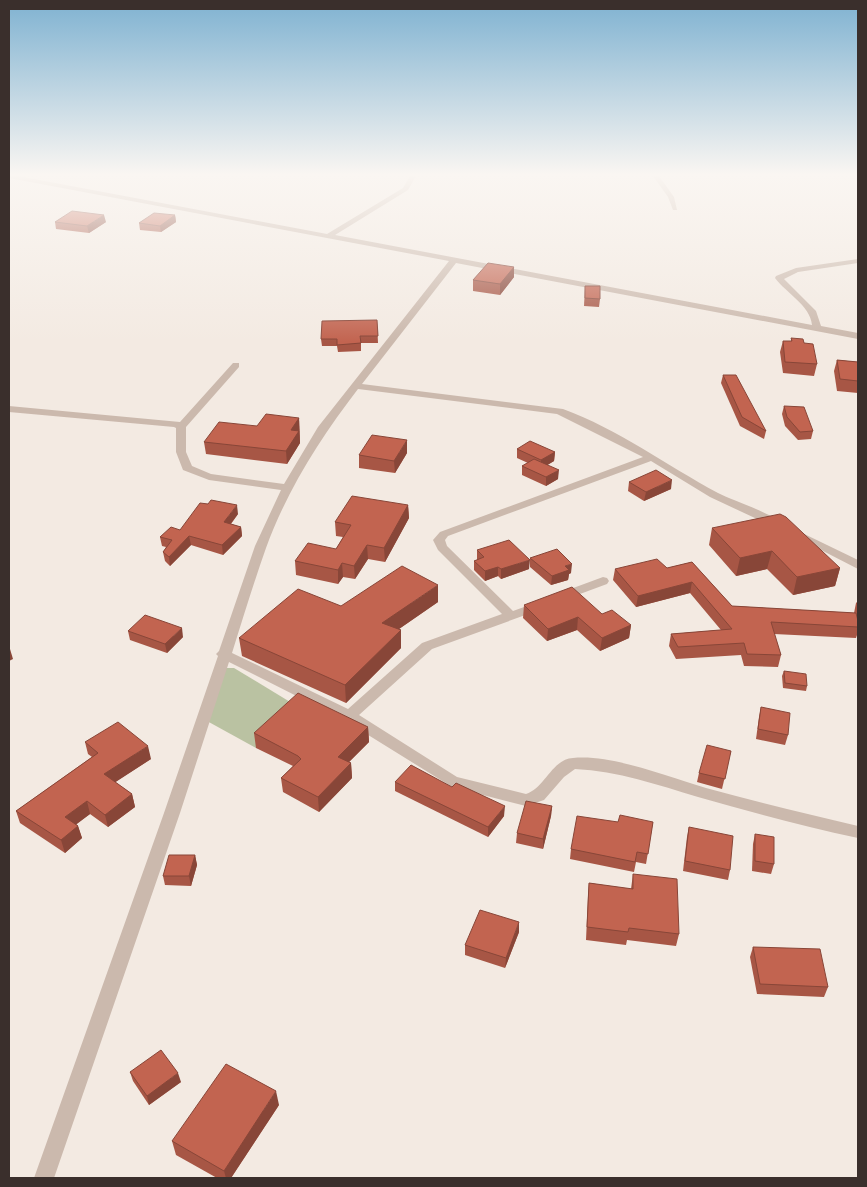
<svg xmlns="http://www.w3.org/2000/svg" width="867" height="1187" font-family="Inter,sans-serif">
<style>
.green{fill:#bac2a2}
.lines{fill:none;stroke-linecap:round;stroke-linejoin:round}
.minor{fill:#cbb9ad;fill-rule:evenodd}
.wall{fill:#a75645}
.shaded-wall{fill:#884638}
.building{fill:#c26450;stroke:#884638}
</style>
<rect width="100%" height="100%" fill="#f3eae2"/>
<path class="green" d="M 223,668 L 234,668 L 300,708 L 256,748 L 207,721 Z"/>
<g class="lines">
<g class="minor">
<path d="M 9,176 L 18,176 L 327,234 L 403,188 L 410,176 L 416,176 L 408,190 L 335,235 L 812,325 C 810,305 786,293 775,278 L 776,276 L 796,268 L 858,259 L 858,263 L 798,272 L 784,279 L 816,311 L 821,326 L 858,333 L 858,339 L 456,263 L 362,384 L 563,409 C 618,429 666,465 718,493 C 734,501 774,514 784,525 L 778,528 L 774,527 L 710,497 L 651,461 L 448,536 L 445,540 L 447,546 L 513,611 L 538,602 L 544,606 L 542,609 L 432,649 L 359,715 L 457,777 L 526,794 C 545,788 552,759 573,758 C 612,754 668,777 706,788 C 757,802 807,814 858,826 L 858,838 C 804,827 751,812 698,797 C 658,785 618,771 575,769 L 564,777 L 544,800 L 526,806 L 452,787 L 344,720 L 229,662 L 180,813 L 54,1178 L 34,1178 L 164,813 L 218,656 L 216,654 L 219,651 L 255,546 L 281,490 L 209,480 L 183,470 L 176,452 L 176,428 L 174,427 L 9,412 L 9,406 L 180,422 L 233,363 L 239,363 L 239,367 L 186,427 L 186,452 L 192,466 L 211,474 L 284,484 L 318,427 L 449,261 L 9,178 ZM 358,389 L 557,414 L 643,457 L 440,532 L 433,540 L 438,550 L 502,614 L 422,643 L 348,709 L 232,653 C 243,618 254,582 266,548 C 287,490 321,437 358,389 Z"/>
<path d="M 653,176 L 659,176 L 674,197 L 677,210 L 673,210 L 668,197 Z"/>
<path d="M 796,530 L 858,560 L 858,569 L 792,535 L 790,533 Z"/>
<path d="M 603,577 L 607,578 L 609,581 L 607,584 L 561,601 L 555,597 L 557,594 Z"/>
</g>
</g>
<g class="wall">
<path d="M 175,215 L 176,222 L 161,232 L 140,230 L 139,223 Z"/>
<path d="M 55,222 L 106,222 L 89,233 L 56,229 Z"/>
<path d="M 514,267 L 514,277 L 500,295 L 473,291 L 473,280 Z"/>
<path d="M 585,286 L 600,299 L 599,307 L 584,306 Z"/>
<path d="M 377,320 L 378,343 L 361,343 L 361,351 L 338,352 L 337,346 L 322,346 L 321,339 Z"/>
<path d="M 791,338 L 804,343 L 817,364 L 814,376 L 783,373 L 780,352 L 783,341 L 791,341 Z"/>
<path d="M 837,360 L 858,362 L 858,393 L 837,391 L 834,371 Z"/>
<path d="M 723,375 L 766,431 L 764,439 L 740,426 L 721,383 Z"/>
<path d="M 784,406 L 813,431 L 811,439 L 798,440 L 785,426 L 782,414 Z"/>
<path d="M 299,418 L 300,443 L 287,464 L 206,454 L 204,442 L 257,426 Z"/>
<path d="M 517,449 L 555,452 L 554,461 L 547,465 L 558,479 L 546,486 L 522,475 L 522,466 L 528,463 L 517,458 Z"/>
<path d="M 407,453 L 395,473 L 359,468 L 359,455 Z"/>
<path d="M 629,482 L 671,489 L 644,501 L 628,491 Z"/>
<path d="M 408,505 L 409,518 L 385,562 L 368,559 L 355,579 L 343,577 L 338,584 L 296,575 L 295,561 L 336,549 L 343,537 L 336,536 L 335,522 Z"/>
<path d="M 238,514 L 231,524 L 241,527 L 242,536 L 223,555 L 191,545 L 170,566 L 165,561 L 163,552 L 166,547 L 162,546 L 160,537 L 180,530 Z"/>
<path d="M 712,528 L 840,568 L 835,586 L 793,595 L 767,569 L 736,576 L 709,545 Z"/>
<path d="M 477,550 L 529,569 L 501,579 L 498,576 L 485,581 L 474,570 L 474,561 L 477,560 Z"/>
<path d="M 530,558 L 571,573 L 569,574 L 568,580 L 551,585 L 530,567 Z"/>
<path d="M 692,562 L 732,606 L 854,613 L 856,603 L 858,601 L 858,632 L 856,638 L 774,634 L 781,655 L 778,667 L 744,666 L 741,655 L 676,659 L 669,646 L 671,634 L 721,630 L 690,593 L 636,607 L 613,580 L 615,569 L 667,568 Z"/>
<path d="M 438,602 L 399,629 L 401,630 L 401,648 L 346,703 L 242,656 L 239,638 L 341,606 Z"/>
<path d="M 524,605 L 602,614 L 631,625 L 629,638 L 600,651 L 577,630 L 547,641 L 523,618 Z"/>
<path d="M 128,631 L 183,637 L 167,653 L 130,640 Z"/>
<path d="M 784,671 L 807,686 L 806,691 L 783,688 L 782,676 Z"/>
<path d="M 761,707 L 788,735 L 785,745 L 756,739 L 759,717 Z"/>
<path d="M 368,727 L 369,742 L 349,762 L 351,763 L 352,778 L 319,812 L 283,792 L 281,778 L 293,766 L 256,748 L 254,733 Z"/>
<path d="M 85,742 L 151,759 L 115,782 L 132,794 L 135,807 L 108,827 L 90,814 L 76,824 L 78,826 L 82,838 L 65,853 L 20,823 L 16,811 L 92,757 L 88,754 Z"/>
<path d="M 731,751 L 722,789 L 697,782 L 699,773 Z"/>
<path d="M 395,782 L 504,816 L 488,837 L 395,791 Z"/>
<path d="M 552,806 L 551,816 L 543,849 L 516,843 L 517,833 Z"/>
<path d="M 618,822 L 653,822 L 646,864 L 636,862 L 634,872 L 570,859 L 571,849 Z"/>
<path d="M 689,827 L 730,870 L 728,880 L 683,871 L 687,837 Z"/>
<path d="M 755,834 L 774,864 L 771,874 L 752,871 L 753,844 Z"/>
<path d="M 195,855 L 197,865 L 191,886 L 165,885 L 163,876 Z"/>
<path d="M 633,874 L 679,934 L 676,946 L 627,940 L 626,945 L 586,940 L 588,896 L 589,883 L 631,889 Z"/>
<path d="M 519,932 L 505,968 L 465,955 L 465,945 Z"/>
<path d="M 753,947 L 828,987 L 824,997 L 757,994 L 750,957 Z"/>
<path d="M 130,1072 L 181,1082 L 149,1105 L 133,1081 Z"/>
<path d="M 279,1105 L 231,1178 L 217,1178 L 176,1155 L 172,1141 Z"/>
</g>
<g class="shaded-wall">
<path d="M 104,215 L 106,222 L 89,233 L 87,226 Z"/>
<path d="M 175,215 L 176,222 L 161,232 L 160,226 Z"/>
<path d="M 514,267 L 514,277 L 500,295 L 500,284 Z"/>
<path d="M 299,418 L 300,443 L 287,464 L 286,451 L 291,430 Z"/>
<path d="M 407,440 L 407,453 L 395,473 L 394,461 Z"/>
<path d="M 555,452 L 554,461 L 541,469 L 541,460 Z"/>
<path d="M 559,470 L 558,479 L 546,486 L 546,477 Z"/>
<path d="M 672,480 L 671,489 L 644,501 L 646,492 Z"/>
<path d="M 237,505 L 238,514 L 225,531 L 224,522 Z"/>
<path d="M 408,505 L 409,518 L 385,562 L 384,548 Z"/>
<path d="M 241,527 L 242,536 L 223,555 L 222,545 Z"/>
<path d="M 189,536 L 191,545 L 170,566 L 169,557 Z"/>
<path d="M 367,545 L 368,559 L 355,579 L 354,566 Z"/>
<path d="M 772,551 L 767,569 L 736,576 L 740,558 Z"/>
<path d="M 530,560 L 529,569 L 501,579 L 501,569 Z"/>
<path d="M 342,563 L 343,577 L 338,584 L 338,570 Z"/>
<path d="M 572,564 L 571,573 L 569,574 L 568,580 L 551,585 L 552,576 L 565,566 Z"/>
<path d="M 498,567 L 498,576 L 485,581 L 485,571 Z"/>
<path d="M 840,568 L 835,586 L 793,595 L 797,577 Z"/>
<path d="M 692,582 L 690,593 L 636,607 L 638,596 Z"/>
<path d="M 438,585 L 438,602 L 383,640 L 382,623 Z"/>
<path d="M 578,617 L 577,630 L 547,641 L 548,629 Z"/>
<path d="M 631,625 L 629,638 L 600,651 L 602,638 Z"/>
<path d="M 182,628 L 183,637 L 167,653 L 165,644 Z"/>
<path d="M 401,630 L 401,648 L 346,703 L 345,685 Z"/>
<path d="M 10,649 L 13,659 L 9,661 L 9,650 Z"/>
<path d="M 368,727 L 369,742 L 340,771 L 338,757 Z"/>
<path d="M 148,746 L 151,759 L 108,787 L 104,774 Z"/>
<path d="M 351,763 L 352,778 L 319,812 L 318,797 Z"/>
<path d="M 132,794 L 135,807 L 108,827 L 105,815 Z"/>
<path d="M 87,801 L 90,814 L 69,830 L 65,817 Z"/>
<path d="M 505,806 L 504,816 L 488,837 L 488,827 Z"/>
<path d="M 552,806 L 551,816 L 543,849 L 543,839 Z"/>
<path d="M 78,826 L 82,838 L 65,853 L 61,840 Z"/>
<path d="M 195,855 L 197,865 L 191,886 L 189,876 Z"/>
<path d="M 519,922 L 519,932 L 505,968 L 506,958 Z"/>
<path d="M 178,1073 L 181,1082 L 149,1105 L 147,1096 Z"/>
<path d="M 276,1091 L 279,1105 L 231,1178 L 226,1178 L 224,1171 Z"/>
</g>
<g class="building">
<path d="M 72,211 L 104,215 L 87,226 L 55,222 Z"/>
<path d="M 154,213 L 175,215 L 160,226 L 139,223 Z"/>
<path d="M 488,263 L 514,267 L 500,284 L 473,280 Z"/>
<path d="M 585,286 L 600,286 L 600,299 L 585,298 Z"/>
<path d="M 377,320 L 378,336 L 360,336 L 361,343 L 337,345 L 337,339 L 321,339 L 322,321 Z"/>
<path d="M 791,338 L 803,339 L 804,343 L 813,344 L 817,364 L 785,362 L 783,341 L 792,341 Z"/>
<path d="M 837,360 L 858,362 L 858,381 L 840,379 Z"/>
<path d="M 723,375 L 736,375 L 766,431 L 742,417 Z"/>
<path d="M 784,406 L 804,407 L 813,431 L 800,432 L 787,417 Z"/>
<path d="M 266,414 L 299,418 L 291,430 L 299,431 L 286,451 L 204,442 L 219,422 L 257,426 Z"/>
<path d="M 372,435 L 407,440 L 394,461 L 359,455 Z"/>
<path d="M 530,441 L 555,452 L 541,460 L 517,449 Z"/>
<path d="M 534,459 L 559,470 L 546,477 L 522,466 Z"/>
<path d="M 656,470 L 672,480 L 646,492 L 629,482 Z"/>
<path d="M 352,496 L 408,505 L 384,548 L 367,545 L 354,566 L 342,563 L 338,570 L 295,561 L 308,543 L 336,549 L 351,525 L 335,522 Z"/>
<path d="M 211,500 L 237,505 L 224,522 L 241,527 L 222,545 L 189,536 L 169,557 L 163,552 L 172,540 L 160,537 L 171,527 L 180,530 L 200,503 L 208,504 Z"/>
<path d="M 780,514 L 786,517 L 840,568 L 797,577 L 772,551 L 740,558 L 712,528 Z"/>
<path d="M 509,540 L 530,560 L 501,569 L 498,567 L 485,571 L 474,561 L 484,557 L 477,550 Z"/>
<path d="M 557,549 L 572,564 L 565,566 L 569,570 L 552,576 L 530,558 Z"/>
<path d="M 657,559 L 667,568 L 692,562 L 732,606 L 856,613 L 858,621 L 858,627 L 771,622 L 781,655 L 747,654 L 744,643 L 678,647 L 671,634 L 732,629 L 692,582 L 638,596 L 615,569 Z"/>
<path d="M 402,566 L 438,585 L 382,623 L 401,630 L 345,685 L 239,638 L 298,589 L 341,606 Z"/>
<path d="M 572,587 L 602,614 L 612,610 L 631,625 L 602,638 L 578,617 L 548,629 L 524,605 Z"/>
<path d="M 145,615 L 182,628 L 165,644 L 128,631 Z"/>
<path d="M 784,671 L 806,674 L 807,686 L 785,683 Z"/>
<path d="M 298,693 L 368,727 L 338,757 L 351,763 L 318,797 L 281,778 L 301,759 L 298,756 L 254,733 Z"/>
<path d="M 761,707 L 790,713 L 788,735 L 758,729 Z"/>
<path d="M 118,722 L 148,746 L 104,774 L 132,794 L 105,815 L 87,801 L 65,817 L 78,826 L 61,840 L 16,811 L 98,753 L 85,742 Z"/>
<path d="M 707,745 L 731,751 L 725,779 L 699,773 Z"/>
<path d="M 411,765 L 452,787 L 456,783 L 505,806 L 488,827 L 395,782 Z"/>
<path d="M 526,801 L 552,806 L 543,839 L 517,833 Z"/>
<path d="M 620,815 L 653,822 L 648,854 L 637,852 L 635,862 L 571,849 L 577,816 L 618,822 Z"/>
<path d="M 689,827 L 733,836 L 730,870 L 685,861 Z"/>
<path d="M 755,834 L 774,837 L 774,864 L 755,861 Z"/>
<path d="M 169,855 L 195,855 L 189,876 L 163,876 Z"/>
<path d="M 633,874 L 677,879 L 679,934 L 629,928 L 628,932 L 587,927 L 589,883 L 633,889 Z"/>
<path d="M 480,910 L 519,922 L 506,958 L 465,945 Z"/>
<path d="M 753,947 L 820,949 L 828,987 L 760,984 Z"/>
<path d="M 161,1050 L 178,1073 L 147,1096 L 130,1072 Z"/>
<path d="M 226,1064 L 276,1091 L 224,1171 L 172,1141 Z"/>
</g>
<linearGradient id="sky" x2="0" y2="1"><stop stop-color="#7fb2d1"/><stop offset="0.51" stop-color="#faf6f2"/><stop offset="1" stop-color="#faf6f2" stop-opacity="0"/></linearGradient>
<rect width="867" height="342" fill="url(#sky)"/>
<rect width="867" height="1187" fill="none" stroke="#3a2f2c" stroke-width="20"/>
</svg>
